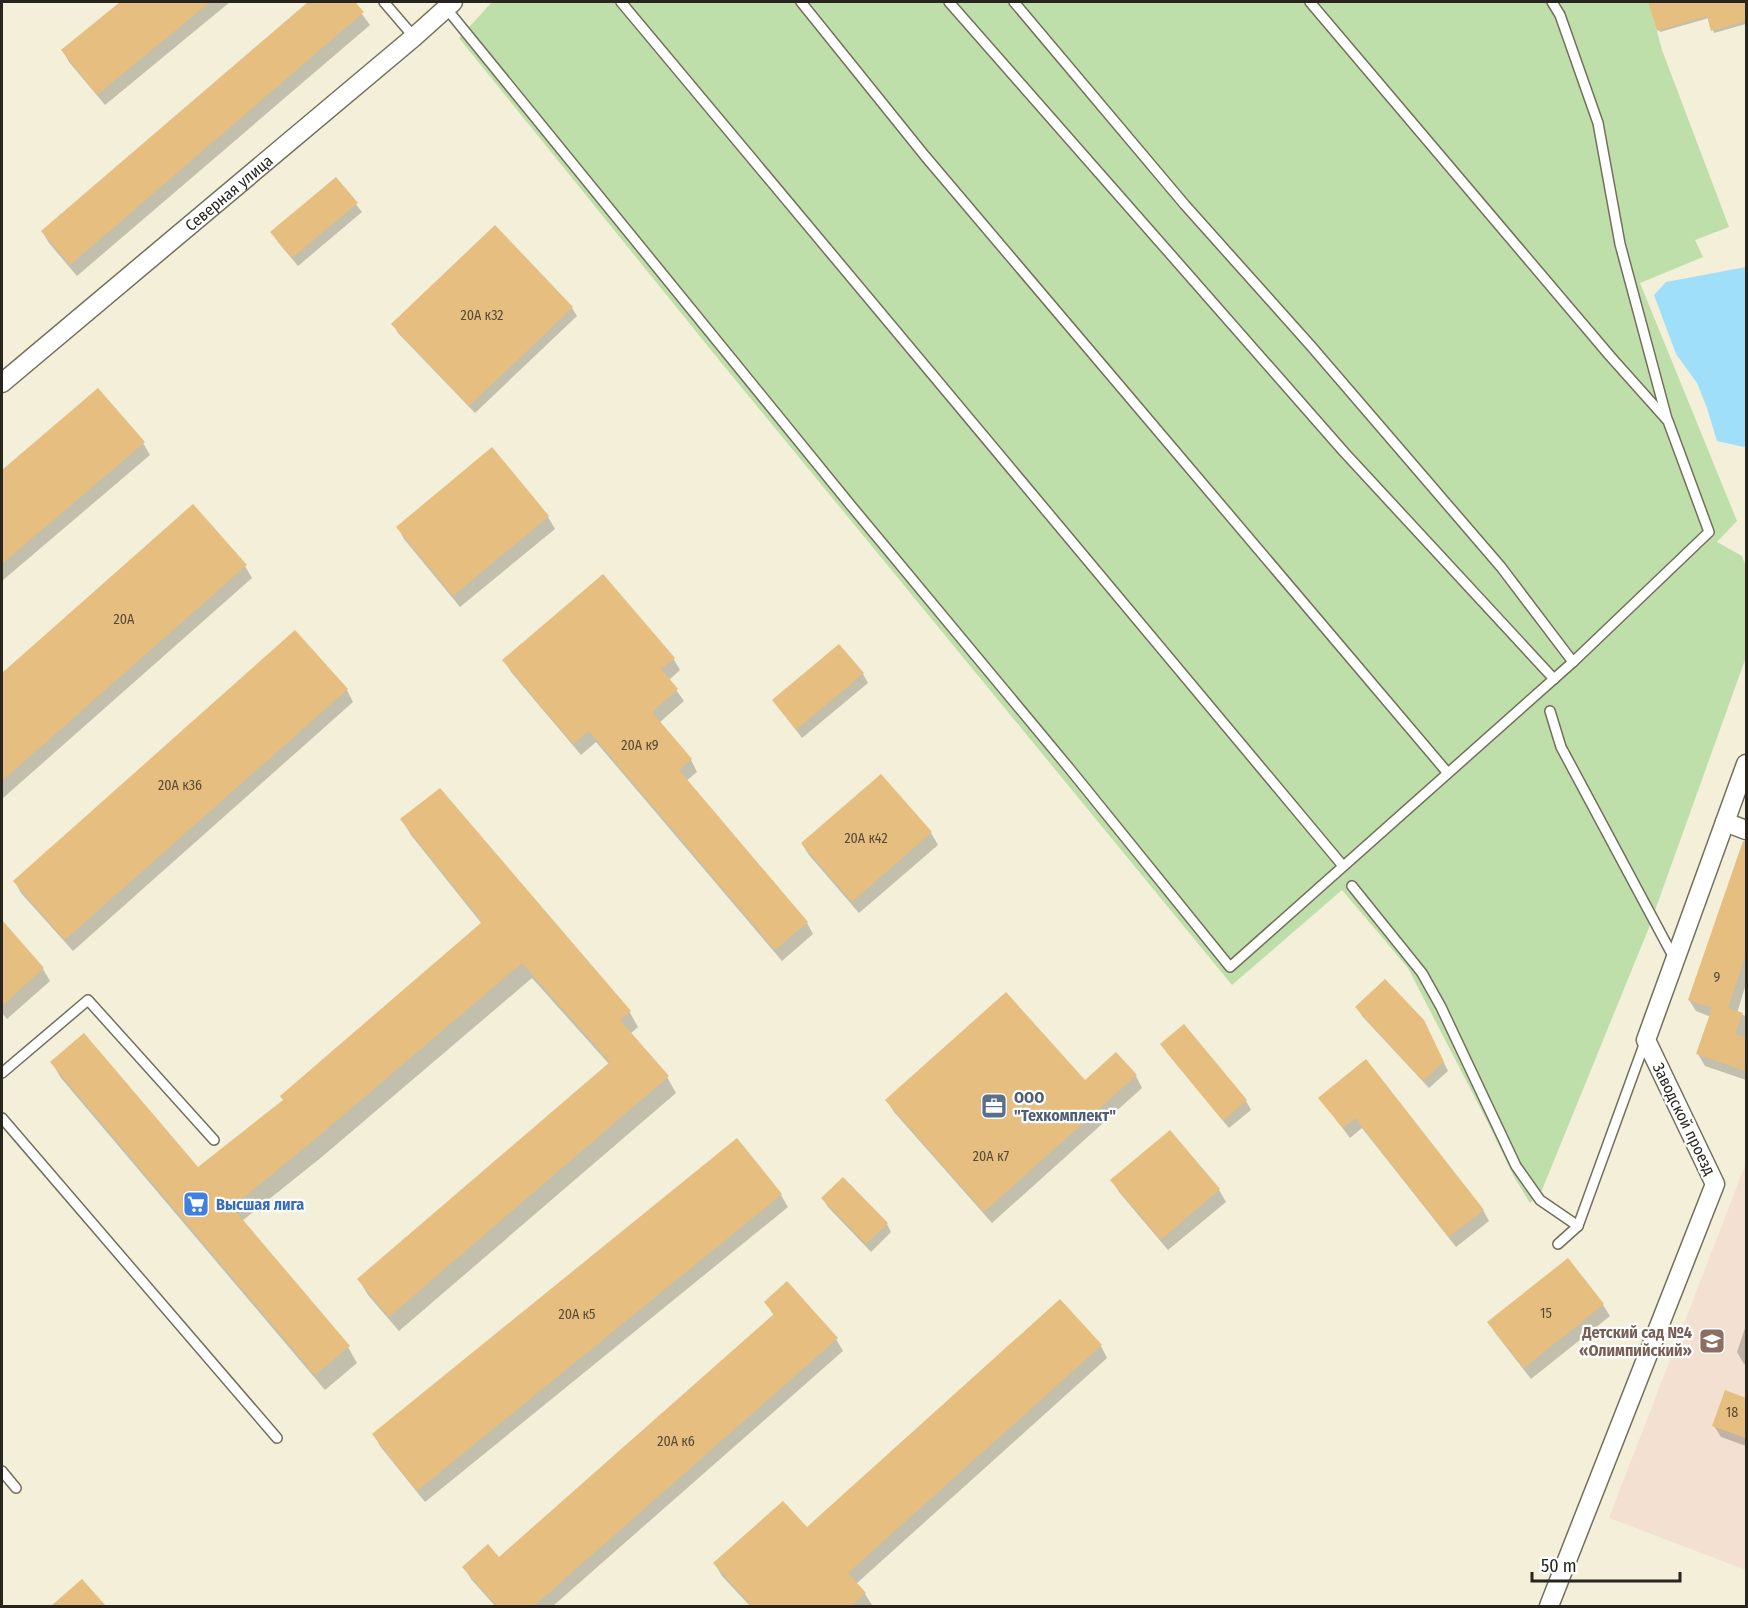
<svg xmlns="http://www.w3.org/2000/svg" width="1748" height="1608" font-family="'Fira Sans Condensed',sans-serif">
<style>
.education{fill:#f4e0d1}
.green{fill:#bedfaa}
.water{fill:#a0dff9}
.shadow{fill:#0003}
.building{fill:#e6be80}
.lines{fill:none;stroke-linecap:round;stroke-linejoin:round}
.lane-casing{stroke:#736f5c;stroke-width:12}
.street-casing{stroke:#736f5c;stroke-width:21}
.lane{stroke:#fff;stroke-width:9}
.street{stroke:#fff;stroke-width:18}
.labels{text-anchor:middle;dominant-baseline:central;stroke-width:4.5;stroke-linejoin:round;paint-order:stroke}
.number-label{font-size:14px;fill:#574b36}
.street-label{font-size:16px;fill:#27251d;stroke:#fff}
.service-label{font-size:16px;font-weight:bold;fill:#4e5e75;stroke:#fff;text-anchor:start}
.shop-label{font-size:16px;font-weight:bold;fill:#366cbe;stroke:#fff;text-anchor:start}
.education-label{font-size:16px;font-weight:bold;fill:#785e54;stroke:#fff;text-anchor:end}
</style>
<rect width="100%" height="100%" fill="#f3efd9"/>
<path class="education" d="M 1746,1163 L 1746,1570 L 1609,1518 Z"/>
<path class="green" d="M 492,2 L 1649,2 L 1662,50 L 1729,227 L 1695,240 L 1703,257 L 1640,283 L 1737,521 L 1717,542 L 1742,556 L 1746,567 L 1746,657 L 1648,930 L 1542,1190 L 1530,1203 L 1514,1177 L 1488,1123 L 1408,968 L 1342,890 L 1232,985 L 715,355 L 459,38 Z"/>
<path class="water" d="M 1746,267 L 1746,445 L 1744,447 L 1717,441 L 1707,408 L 1697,383 L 1676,354 L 1654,295 L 1666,282 Z"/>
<g class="shadow">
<path d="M 122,2 L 230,2 L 105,105 L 69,62 L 63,51 Z"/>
<path d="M 310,2 L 353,2 L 370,25 L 77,276 L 49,243 L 42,231 Z"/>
<path d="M 1650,2 L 1745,2 L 1746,24 L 1714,33 L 1709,18 L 1660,32 Z"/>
<path d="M 336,179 L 362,212 L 298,266 L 277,241 Z"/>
<path d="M 572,308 L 577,316 L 475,413 L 398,333 L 393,324 Z"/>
<path d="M 98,390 L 143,443 L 150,455 L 2,581 L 2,472 Z"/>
<path d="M 492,450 L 548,517 L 555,529 L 460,607 L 404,539 L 398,527 Z"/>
<path d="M 193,506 L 245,566 L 252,578 L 2,799 L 2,675 Z"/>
<path d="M 673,658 L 680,670 L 669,680 L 684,701 L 659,723 L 691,760 L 697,772 L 686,781 L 807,923 L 813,934 L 782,961 L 596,742 L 581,755 L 511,672 L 504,660 Z"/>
<path d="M 863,674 L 868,683 L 802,738 L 774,701 Z"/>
<path d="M 347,690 L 353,702 L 73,951 L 21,893 L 15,882 Z"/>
<path d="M 881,776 L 931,833 L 938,845 L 859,913 L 809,855 L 802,844 Z"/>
<path d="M 402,820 L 629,1011 L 638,1027 L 630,1034 L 667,1077 L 676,1093 L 399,1331 L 368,1295 L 359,1280 L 609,1064 L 532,978 L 323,1156 L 242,1221 L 348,1347 L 357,1363 L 325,1390 L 61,1078 L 52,1063 L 198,1169 L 285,1100 L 482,924 L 411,835 Z"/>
<path d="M 1736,863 L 1746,867 L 1746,984 L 1737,1013 L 1746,1016 L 1746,1080 L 1705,1066 L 1698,1054 L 1711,1017 L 1696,1011 L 1689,1000 Z"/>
<path d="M 2,922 L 43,969 L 50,981 L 7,1019 L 2,1013 Z"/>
<path d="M 1357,1007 L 1428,1031 L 1448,1071 L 1429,1088 L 1362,1016 Z"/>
<path d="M 1184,1026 L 1246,1101 L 1251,1110 L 1229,1128 L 1167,1053 L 1162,1044 Z"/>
<path d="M 1366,1061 L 1483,1210 L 1489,1221 L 1456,1247 L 1362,1128 L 1350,1138 L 1320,1099 Z"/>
<path d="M 1136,1076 L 1142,1088 L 992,1223 L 894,1112 L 887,1101 Z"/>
<path d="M 1170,1132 L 1219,1190 L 1226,1202 L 1168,1250 L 1119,1192 L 1112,1180 Z"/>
<path d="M 736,1140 L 781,1195 L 788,1207 L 425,1502 L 380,1446 L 374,1435 Z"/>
<path d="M 823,1199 L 887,1224 L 891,1232 L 871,1252 L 828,1207 Z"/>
<path d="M 1568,1260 L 1603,1305 L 1610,1316 L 1531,1379 L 1496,1334 L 1489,1323 Z"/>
<path d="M 766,1302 L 836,1339 L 843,1351 L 553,1606 L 495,1606 L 471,1579 L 464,1567 L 499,1559 L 774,1316 Z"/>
<path d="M 1746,1325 L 1746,1365 L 1744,1364 L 1737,1352 Z"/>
<path d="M 1101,1346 L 1107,1358 L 856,1584 L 865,1594 L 872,1605 L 870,1606 L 750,1606 L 722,1576 L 715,1564 L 807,1529 Z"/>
<path d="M 1726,1392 L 1746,1399 L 1746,1446 L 1721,1437 L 1714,1426 Z"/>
<path d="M 81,1581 L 104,1606 L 54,1606 Z"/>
</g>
<g class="building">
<path d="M 120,2 L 210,2 L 97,95 L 61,50 Z"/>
<path d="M 308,2 L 355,2 L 364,12 L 70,265 L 41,231 Z"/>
<path d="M 1648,2 L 1746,2 L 1746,21 L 1711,31 L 1707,16 L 1657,31 Z"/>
<path d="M 336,177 L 358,203 L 292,258 L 270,232 Z"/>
<path d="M 495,225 L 573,307 L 469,406 L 391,324 Z"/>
<path d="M 98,388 L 145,442 L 2,564 L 2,470 Z"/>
<path d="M 492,447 L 549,516 L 453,596 L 396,527 Z"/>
<path d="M 193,504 L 247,565 L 2,781 L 2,673 Z"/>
<path d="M 603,574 L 675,658 L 661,669 L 678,689 L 652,712 L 692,759 L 679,770 L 808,922 L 775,950 L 589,731 L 573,744 L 502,660 Z"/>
<path d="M 295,630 L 348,689 L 65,940 L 13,881 Z"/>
<path d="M 839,644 L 864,673 L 796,730 L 772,700 Z"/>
<path d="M 881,774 L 932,832 L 852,902 L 801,843 Z"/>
<path d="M 440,788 L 631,1011 L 620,1020 L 669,1076 L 389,1317 L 357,1279 L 610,1062 L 522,963 L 314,1140 L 232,1207 L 350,1346 L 315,1375 L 50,1062 L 84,1033 L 198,1167 L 283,1100 L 280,1096 L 482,922 L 400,819 Z"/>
<path d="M 1743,841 L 1746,841 L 1746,954 L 1728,1008 L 1743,1013 L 1735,1034 L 1746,1037 L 1746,1071 L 1696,1054 L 1712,1008 L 1688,1000 Z"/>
<path d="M 2,920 L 44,968 L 2,1006 Z"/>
<path d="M 1385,979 L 1424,1020 L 1444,1062 L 1423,1081 L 1355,1007 Z"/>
<path d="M 1006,992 L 1085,1080 L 1116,1052 L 1137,1075 L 984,1212 L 885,1100 Z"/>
<path d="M 1184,1024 L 1247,1100 L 1223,1121 L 1160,1044 Z"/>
<path d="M 1366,1059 L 1484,1210 L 1449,1237 L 1355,1118 L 1343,1128 L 1318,1098 Z"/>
<path d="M 1170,1130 L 1220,1189 L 1161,1240 L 1110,1180 Z"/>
<path d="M 737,1138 L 782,1194 L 417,1491 L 372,1434 Z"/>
<path d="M 843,1177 L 888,1223 L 866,1244 L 821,1198 Z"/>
<path d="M 1568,1258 L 1604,1304 L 1524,1368 L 1487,1322 Z"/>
<path d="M 787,1281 L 838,1338 L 534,1606 L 497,1606 L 462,1567 L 488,1544 L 499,1557 L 774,1314 L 764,1302 Z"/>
<path d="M 1060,1299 L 1102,1345 L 848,1573 L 866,1593 L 851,1606 L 752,1606 L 713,1563 L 783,1501 L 807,1527 Z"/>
<path d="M 1725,1390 L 1746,1398 L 1746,1438 L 1712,1426 Z"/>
<path d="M 82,1579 L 106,1606 L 51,1606 Z"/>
</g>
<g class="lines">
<defs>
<g id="lane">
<path d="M 384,2 L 414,37"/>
<path d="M 621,2 L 1343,866"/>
<path d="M 801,2 L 925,156 L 1447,772"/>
<path d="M 949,2 L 1344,452 L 1554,679"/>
<path d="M 1014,2 L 1185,205 L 1311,346 L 1501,567 L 1573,662"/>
<path d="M 1552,2 L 1560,15 L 1598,123 L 1620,244 L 1667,419"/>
<path d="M 446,8 L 853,508 L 1069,768 L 1230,967 L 1573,662 L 1709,532 L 1668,421 L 1610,356 L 1310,2"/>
<path d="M 1550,711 L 1561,747 L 1674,958"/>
<path d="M 1352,886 L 1422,973 L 1441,1007 L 1516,1166 L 1540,1200 L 1578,1226"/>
<path d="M 2,1073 L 88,1000 L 214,1140"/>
<path d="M 2,1118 L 277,1438"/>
<path d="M 1558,1244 L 1578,1226 L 1645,1042"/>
<path d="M 2,1471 L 16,1488"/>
</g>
<g id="street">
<path id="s1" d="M 2,383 L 414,37 L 453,2"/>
<path d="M 1725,822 L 1746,830"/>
<path d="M 1549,1606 L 1715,1184 L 1646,1040 L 1746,764"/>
</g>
</defs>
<use href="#lane" class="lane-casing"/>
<use href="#street" class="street-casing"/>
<use href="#lane" class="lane"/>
<use href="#street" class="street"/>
</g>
<defs>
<symbol id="office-square" viewBox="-11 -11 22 22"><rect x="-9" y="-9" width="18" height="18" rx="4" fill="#5c6f8a" stroke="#fff"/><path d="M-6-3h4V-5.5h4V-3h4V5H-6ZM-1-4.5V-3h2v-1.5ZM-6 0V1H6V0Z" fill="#fff"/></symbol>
<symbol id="supermarket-square" viewBox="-11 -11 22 22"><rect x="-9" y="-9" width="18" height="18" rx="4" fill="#3f7fe0" stroke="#fff"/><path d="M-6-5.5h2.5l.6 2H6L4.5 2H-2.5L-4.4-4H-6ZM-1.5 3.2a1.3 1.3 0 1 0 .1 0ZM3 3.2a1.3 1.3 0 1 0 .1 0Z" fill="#fff"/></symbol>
<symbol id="school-square" viewBox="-11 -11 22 22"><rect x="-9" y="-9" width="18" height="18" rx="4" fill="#8d6e63" stroke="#fff"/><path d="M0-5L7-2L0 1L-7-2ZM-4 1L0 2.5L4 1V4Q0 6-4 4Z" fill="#fff"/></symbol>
</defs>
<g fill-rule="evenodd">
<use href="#office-square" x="979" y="1091" width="30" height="30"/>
<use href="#supermarket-square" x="181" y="1189" width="30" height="30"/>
<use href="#school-square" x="1697" y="1326" width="30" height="30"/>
</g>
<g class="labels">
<g class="number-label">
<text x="482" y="315">20А к32</text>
<text x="124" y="619">20А</text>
<text x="640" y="745">20А к9</text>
<text x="180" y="785">20А к36</text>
<text x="866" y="838">20А к42</text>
<text x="1717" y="977">9</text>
<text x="991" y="1156">20А к7</text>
<text x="1546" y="1313">15</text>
<text x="577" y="1314">20А к5</text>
<text x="1732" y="1412">18</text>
<text x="676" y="1441">20А к6</text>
</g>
<g class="street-label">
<text stroke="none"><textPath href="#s1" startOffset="296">Северная улица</textPath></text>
<text transform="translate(1684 1119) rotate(64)">Заводской проезд</text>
</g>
<g class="service-label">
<text x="1014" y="1097">ООО<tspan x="1014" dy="18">"Техкомплект"</tspan></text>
</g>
<g class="shop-label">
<text x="216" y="1204">Высшая лига</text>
</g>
<g class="education-label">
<text x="1692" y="1332">Детский сад №4<tspan x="1692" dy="18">«Олимпийский»</tspan></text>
</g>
</g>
<rect width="1748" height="1608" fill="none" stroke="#27251d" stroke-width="6"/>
<path d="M1532 1572v9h148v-9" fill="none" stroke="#27251d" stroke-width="3"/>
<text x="1541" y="1572" font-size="18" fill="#27251d" stroke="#ffffff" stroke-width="4.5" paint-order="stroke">50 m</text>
</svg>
